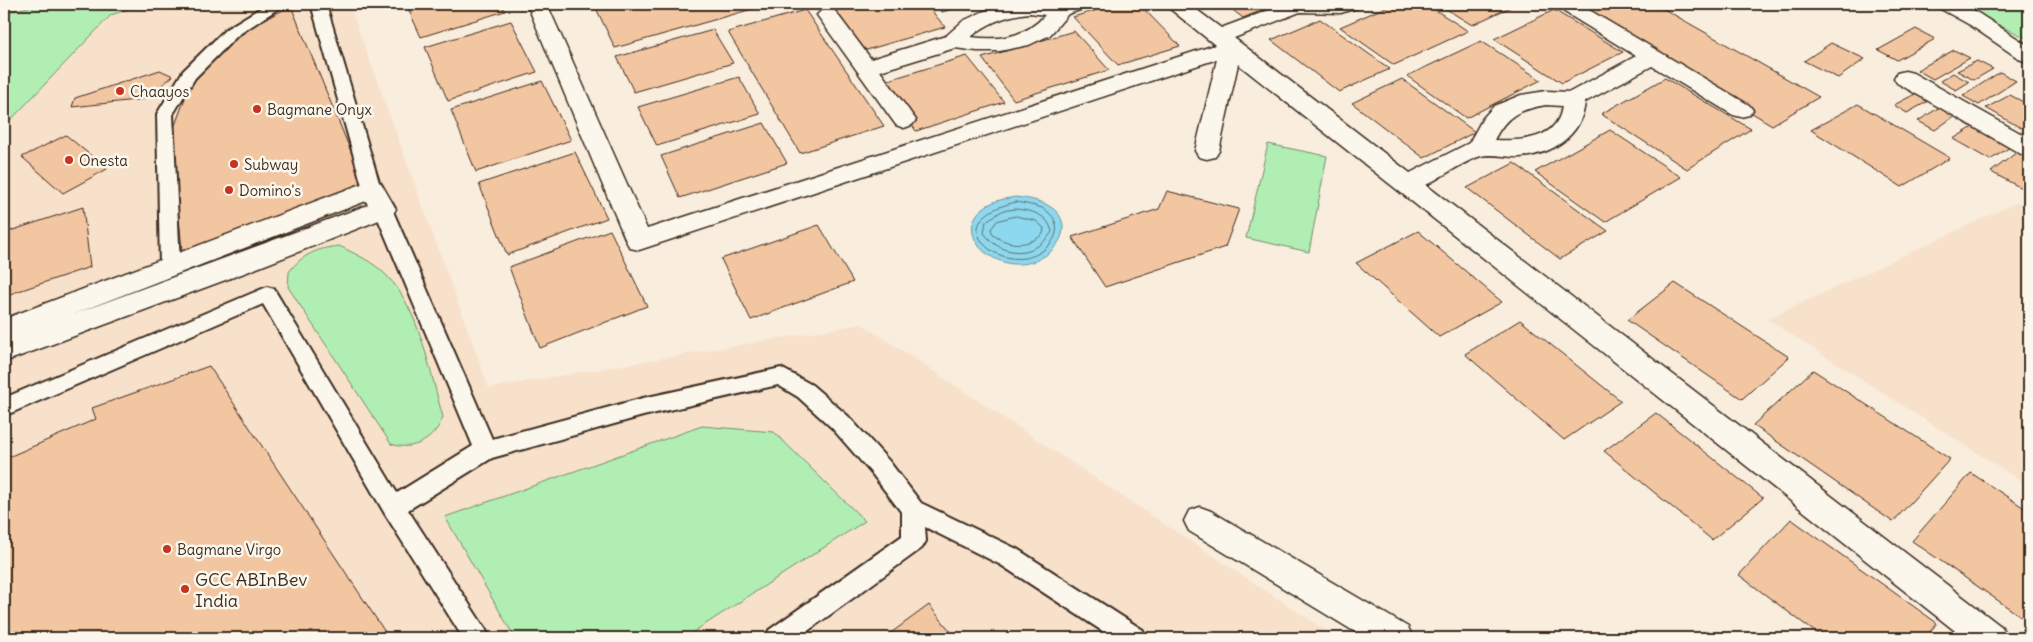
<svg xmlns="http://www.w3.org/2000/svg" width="2033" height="642" font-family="Delius,sans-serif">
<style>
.built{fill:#f7e1cb}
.green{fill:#b0eeb4;stroke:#768c69}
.water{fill:#8dd8ee;stroke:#6c929b}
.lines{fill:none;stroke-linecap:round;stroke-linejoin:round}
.shore{stroke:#5c7071;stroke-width:1}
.building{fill:#f3c6a2;stroke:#3b2a1e}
.lane-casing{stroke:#3b2a1e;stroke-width:4}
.street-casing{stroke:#3b2a1e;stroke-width:3}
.lane{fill:#fbf7ec;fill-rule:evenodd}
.street{fill:#fbf7ec;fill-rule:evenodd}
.poi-dot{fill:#c8321e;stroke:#fbf7ec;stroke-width:2}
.labels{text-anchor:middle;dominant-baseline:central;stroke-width:5;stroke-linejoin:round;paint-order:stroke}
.poi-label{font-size:15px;fill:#3b2a1e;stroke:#fbf7ec;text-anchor:start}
.near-poi-label{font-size:18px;fill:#3b2a1e;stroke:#fbf7ec;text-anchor:start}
</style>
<rect width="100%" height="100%" fill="#f9eddd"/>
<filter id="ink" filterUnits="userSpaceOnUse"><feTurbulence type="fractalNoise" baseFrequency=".02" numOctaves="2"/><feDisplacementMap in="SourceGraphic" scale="10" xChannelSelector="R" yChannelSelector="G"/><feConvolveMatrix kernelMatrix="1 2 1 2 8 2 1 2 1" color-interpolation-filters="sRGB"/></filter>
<g filter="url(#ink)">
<g class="built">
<path d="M 143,4 L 349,4 L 489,388 L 862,324 L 1337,638 L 4,638 L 4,127 L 111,15 Z"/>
<path d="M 2018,202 L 2029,208 L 2029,486 L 1767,319 Z"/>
</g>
<g class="green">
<path d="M 40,4 L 143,4 L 111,15 L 4,127 L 4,13 Z"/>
<path d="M 1952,4 L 2029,4 L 2029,39 Z"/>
<path d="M 1268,144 L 1327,156 L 1309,252 L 1246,238 Z"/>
<path d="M 339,246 C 356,254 374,262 387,276 C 420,309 430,373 443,417 C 435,439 414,452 391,444 L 288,287 L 289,272 C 301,255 318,248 339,246 Z"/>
<path d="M 702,426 L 774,432 L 865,521 L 684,638 L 515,638 L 445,517 Z"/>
</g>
<path class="water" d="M 1015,197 C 1112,205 1041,295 986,253 C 969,240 967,218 986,206 C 995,200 1005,199 1015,197 Z"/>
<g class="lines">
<g class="shore">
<path d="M 1016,202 C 1024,204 1035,205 1042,208 C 1060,218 1061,235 1046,248 C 1007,283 932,221 1016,202 Z"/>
<path d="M 1016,209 C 1032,211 1048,214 1052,232 C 1035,258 1002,258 984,233 L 986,221 L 1002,211 Z"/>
<path d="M 1016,216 L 1036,221 L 1044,228 L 1043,234 C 1028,247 1009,246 993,235 L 991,229 L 997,221 Z"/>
</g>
</g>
<g class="building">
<path d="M 406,4 L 501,4 L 505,11 L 421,37 Z"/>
<path d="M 603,4 L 770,4 L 615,48 L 595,6 Z"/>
<path d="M 847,4 L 926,4 L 945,27 L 863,51 L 833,8 Z"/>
<path d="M 935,4 L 970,4 L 942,12 Z"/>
<path d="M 1117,4 L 1139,4 L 1180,46 L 1118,65 L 1073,17 Z"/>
<path d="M 1225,4 L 1277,4 L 1243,18 Z"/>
<path d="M 1393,4 L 1426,4 L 1468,31 L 1394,65 L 1340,27 Z"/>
<path d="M 1438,4 L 1517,4 L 1472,25 Z"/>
<path d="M 1576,4 L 1655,4 L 1819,97 L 1772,125 L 1573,5 Z"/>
<path d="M 291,6 L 366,188 L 183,260 L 171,136 L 191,82 L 234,35 Z"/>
<path d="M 805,10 L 884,126 L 800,153 L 728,32 Z"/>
<path d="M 1554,10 L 1623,52 L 1562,83 L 1494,39 Z"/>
<path d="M 1320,19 L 1390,69 L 1339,92 L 1271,40 Z"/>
<path d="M 511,21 L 537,72 L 448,101 L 425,47 Z"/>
<path d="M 1916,29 L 1935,39 L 1897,60 L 1878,50 Z"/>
<path d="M 713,30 L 733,63 L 634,92 L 617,57 Z"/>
<path d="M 1074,31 L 1109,70 L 1014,100 L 982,58 Z"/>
<path d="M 1481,41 L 1541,80 L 1466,118 L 1407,76 Z"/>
<path d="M 1831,43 L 1865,59 L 1838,78 L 1804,61 Z"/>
<path d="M 1954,50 L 1970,58 L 1933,79 L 1917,70 Z"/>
<path d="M 967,56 L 1004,102 L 916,131 L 882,82 Z"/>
<path d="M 1977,61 L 1993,69 L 1974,80 L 1957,71 Z"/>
<path d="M 160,70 L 173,76 L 145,99 L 72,107 L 75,98 Z"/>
<path d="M 2000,72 L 2016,81 L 1979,105 L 1963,96 Z"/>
<path d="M 1953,73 L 1969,82 L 1956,90 L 1940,81 Z"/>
<path d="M 739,77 L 760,114 L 657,146 L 638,107 Z"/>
<path d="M 1665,78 L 1751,129 L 1687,169 L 1601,114 Z"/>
<path d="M 1402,79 L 1475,132 L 1424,158 L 1352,103 Z"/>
<path d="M 542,81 L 571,140 L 476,172 L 451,110 Z"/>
<path d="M 1919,92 L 1932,99 L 1907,113 L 1894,105 Z"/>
<path d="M 2010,95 L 2029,105 L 2029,123 L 2021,128 L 1986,108 Z"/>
<path d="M 1858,104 L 1950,158 L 1902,187 L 1811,130 Z"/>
<path d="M 1943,105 L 1959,113 L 1935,130 L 1918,121 Z"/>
<path d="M 764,123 L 787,163 L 680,198 L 661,156 Z"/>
<path d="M 1978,124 L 2015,144 L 1990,160 L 1953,139 Z"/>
<path d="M 1610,130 L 1681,177 L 1605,222 L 1535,172 Z"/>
<path d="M 66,135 L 107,169 L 63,193 L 22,157 Z"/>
<path d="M 2021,149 L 2029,153 L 2029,192 L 1991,172 Z"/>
<path d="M 575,152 L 607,218 L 507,255 L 479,184 Z"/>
<path d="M 1514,163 L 1608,231 L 1560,259 L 1467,188 Z"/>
<path d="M 1167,191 L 1239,209 L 1225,247 L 1105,287 L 1072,237 L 1159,209 Z"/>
<path d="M 83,207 L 90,267 L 4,296 L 4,233 Z"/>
<path d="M 819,225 L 853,282 L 751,320 L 721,259 Z"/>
<path d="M 610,230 L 647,306 L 540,348 L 509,267 Z"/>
<path d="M 1418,231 L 1502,302 L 1439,337 L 1356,263 Z"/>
<path d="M 1675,283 L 1789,357 L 1742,399 L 1627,320 Z"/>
<path d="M 1520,320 L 1621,401 L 1564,440 L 1465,354 Z"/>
<path d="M 209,366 L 389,638 L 4,638 L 4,459 L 96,419 L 92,408 Z"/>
<path d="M 1813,370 L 1950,459 L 1893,522 L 1753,425 Z"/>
<path d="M 1656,413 L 1763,498 L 1712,540 L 1604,451 Z"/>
<path d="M 1971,473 L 2029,511 L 2029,622 L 1912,541 Z"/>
<path d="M 1791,519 L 1937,623 L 1925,638 L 1823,638 L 1739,575 Z"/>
<path d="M 929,605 L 956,638 L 884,638 Z"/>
</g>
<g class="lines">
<defs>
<g id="lane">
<path d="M 267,4 L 285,4 L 238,35 L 195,78 L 173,114 L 180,266 L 177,271 L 170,273 L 163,271 L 160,266 L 157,114 L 183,71 L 226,29 Z"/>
<path d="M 311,4 L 326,4 L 381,189 L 378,193 L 372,195 L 366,193 L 363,189 Z"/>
<path d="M 383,203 L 389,204 L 392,209 L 492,439 L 643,398 L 781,368 L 812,385 L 848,416 L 889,461 L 921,503 L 1017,549 L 1143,630 L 1146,638 L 1113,638 L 1001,565 L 925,527 L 926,541 L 922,548 L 798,638 L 766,638 L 769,630 L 902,536 L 902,513 L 873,475 L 832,428 L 798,397 L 778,385 L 643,416 L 492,458 L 408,510 L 486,630 L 489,638 L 463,638 L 385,514 L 263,304 L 4,416 L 4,398 L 267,287 L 274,289 L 397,493 L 473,446 L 374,209 L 377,204 Z"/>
</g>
<g id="street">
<path d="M 527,4 L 547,4 L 647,229 L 1215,45 L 1169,8 L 1166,4 L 1189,4 L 1221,28 L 1285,4 L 1359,4 L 1356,8 L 1341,13 L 1300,12 L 1234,38 L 1410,173 L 1469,143 L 1483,118 L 1494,106 L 1521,95 L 1546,91 L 1570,92 L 1636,56 L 1558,8 L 1555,4 L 1579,4 L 1749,105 L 1753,110 L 1749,115 L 1741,117 L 1733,115 L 1652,66 L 1585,102 C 1582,136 1551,155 1520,157 C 1508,158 1493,153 1481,156 C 1465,161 1441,177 1426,185 L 2002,627 L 2007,638 L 1964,638 L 1238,64 L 1219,151 L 1215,157 L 1207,159 L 1199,157 L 1195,151 L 1217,59 L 639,250 L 630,248 L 626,241 ZM 1546,105 L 1562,106 C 1558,141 1520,141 1494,140 C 1507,115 1518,110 1546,105 Z"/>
<path d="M 1005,4 L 1089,4 L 1086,8 L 1068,14 L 1050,35 L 1029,45 L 1000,51 L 977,51 L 955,48 L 880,71 L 916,120 L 912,125 L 904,128 L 896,125 L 817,15 L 821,11 L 828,9 L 835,11 L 871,59 L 946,36 L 963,21 L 982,12 ZM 1030,13 L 1045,15 C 1026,37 999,41 971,37 C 988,22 1008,15 1030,13 Z"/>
<path d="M 1936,4 L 1964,4 L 2029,46 L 2029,62 L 2021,60 L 1970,25 L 1939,8 Z"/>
<path d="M 1905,71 L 1913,73 L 2029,138 L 2029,156 L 2021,154 L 1897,83 L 1894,78 L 1897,73 Z"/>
<path d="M 372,180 L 381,183 L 396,209 L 392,215 L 247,272 L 4,362 L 4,319 ZM 366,201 L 368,205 L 71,315 Z"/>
<path d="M 1200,507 L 1211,511 L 1408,627 L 1413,638 L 1365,638 L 1189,531 L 1184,521 L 1189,511 Z"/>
</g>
</defs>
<use href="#lane" class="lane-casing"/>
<use href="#street" class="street-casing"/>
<use href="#lane" class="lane"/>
<use href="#street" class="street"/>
</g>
</g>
<g class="poi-dot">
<circle cx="120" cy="91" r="5"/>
<circle cx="257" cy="109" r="5"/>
<circle cx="69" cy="160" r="5"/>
<circle cx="234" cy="164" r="5"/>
<circle cx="229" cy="190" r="5"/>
<circle cx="167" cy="549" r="5"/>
<circle cx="185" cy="589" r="5"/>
</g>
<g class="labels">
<g class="poi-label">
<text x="130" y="91">Chaayos</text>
<text x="267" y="109">Bagmane Onyx</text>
<text x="79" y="160">Onesta</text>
<text x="244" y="164">Subway</text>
<text x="239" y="190">Domino's</text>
<text x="177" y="549">Bagmane Virgo</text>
</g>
<g class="near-poi-label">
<text x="195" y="579">GCC ABInBev<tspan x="195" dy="21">India</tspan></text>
</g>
</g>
<rect width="2033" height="642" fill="none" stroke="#fbf7ec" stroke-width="20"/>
<rect x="10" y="10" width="2013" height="622" fill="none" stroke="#3b2a1e" stroke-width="2" filter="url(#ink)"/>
</svg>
